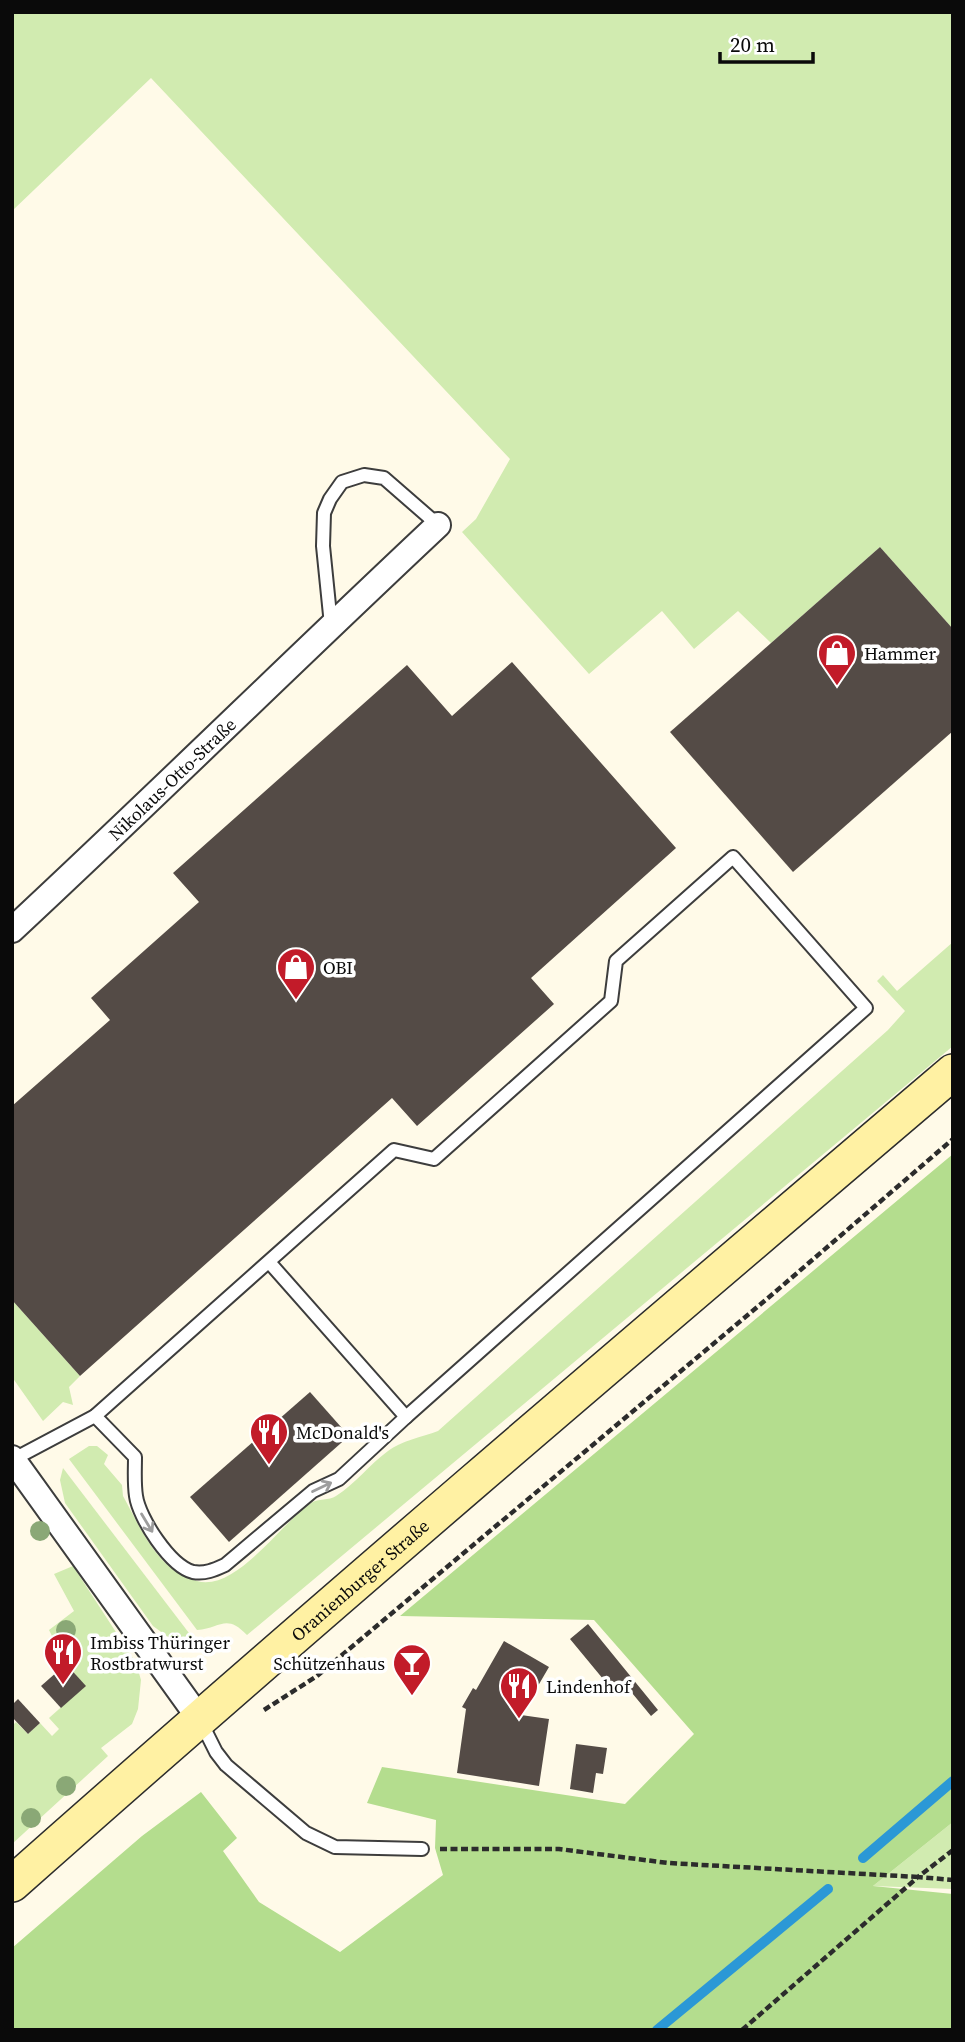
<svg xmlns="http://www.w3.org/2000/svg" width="965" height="2042" font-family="'Source Serif 4',serif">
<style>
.green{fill:#d1ebb0}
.forest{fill:#b4dd8e}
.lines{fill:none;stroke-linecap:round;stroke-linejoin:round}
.stream{stroke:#2b98d6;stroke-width:10}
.building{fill:#544b46}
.lane-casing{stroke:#3d3d3d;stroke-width:16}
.street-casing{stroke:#3d3d3d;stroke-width:28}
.secondary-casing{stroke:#2c2c2c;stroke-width:38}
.path{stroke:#2c2c2c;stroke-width:4.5;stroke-dasharray:7 3.5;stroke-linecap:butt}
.lane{stroke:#fff;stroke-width:12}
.street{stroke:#fff;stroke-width:24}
.secondary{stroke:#fff1a3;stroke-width:35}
.tree{fill:#8aa876}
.oneway{stroke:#9d9d9d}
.labels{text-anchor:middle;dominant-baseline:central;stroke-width:7;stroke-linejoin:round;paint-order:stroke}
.poi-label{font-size:18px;fill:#0a0a0a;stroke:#fff;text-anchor:start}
.street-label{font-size:18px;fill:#0a0a0a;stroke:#fff}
</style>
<rect width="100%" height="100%" fill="#fffae8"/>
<g class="green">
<path d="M 12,12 L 953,12 L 953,629 L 880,547 L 771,643 L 738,611 L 694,649 L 662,611 L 589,674 L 462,532 L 476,519 L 510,459 L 151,78 L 12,211 Z"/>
<path d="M 953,942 L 953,1046 L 247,1635 C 226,1613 221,1628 197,1630 L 69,1459 L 89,1446 L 97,1446 L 108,1455 L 104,1464 L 122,1485 L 123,1496 C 141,1528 157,1571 197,1581 C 236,1592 281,1523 311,1503 C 318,1498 329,1501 336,1496 C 355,1484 370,1464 388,1451 C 401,1441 422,1437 438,1431 L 888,1030 L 905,1011 L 877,981 L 883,975 L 897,991 Z"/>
<path d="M 12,1300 L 80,1376 L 69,1387 L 73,1405 L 63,1402 L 43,1421 L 12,1377 Z"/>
<path d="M 63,1468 L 192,1637 L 191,1647 L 175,1642 L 153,1626 L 65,1503 L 60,1480 Z"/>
<path d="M 73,1566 L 136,1663 L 141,1680 L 138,1709 L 132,1724 L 101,1748 L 108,1756 L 12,1844 L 12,1726 L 16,1722 L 28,1734 L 40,1723 L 52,1736 L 59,1729 L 49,1718 L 85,1686 L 66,1664 L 49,1630 L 74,1611 L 54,1574 Z"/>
<path d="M 953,1822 L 953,1889 L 873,1886 Z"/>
</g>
<path class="forest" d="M 953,1154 L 953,1822 L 873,1886 L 953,1894 L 953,2030 L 12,2030 L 12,1948 L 142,1836 L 201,1792 L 237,1838 L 223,1851 L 259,1902 L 340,1952 L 443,1875 L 435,1848 L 436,1820 L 367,1803 L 382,1767 L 625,1804 L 694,1734 L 594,1620 L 400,1616 Z"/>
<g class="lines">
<g class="stream">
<path d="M 863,1858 L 953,1781"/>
<path d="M 657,2030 L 828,1889"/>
</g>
</g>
<g class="building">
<path d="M 880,547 L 953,629 L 953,731 L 793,872 L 670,732 Z"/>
<path d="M 512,662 L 676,848 L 531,978 L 554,1004 L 417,1126 L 392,1098 L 80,1376 L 12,1300 L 12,1106 L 110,1020 L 91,998 L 199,902 L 173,873 L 407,665 L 452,716 Z"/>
<path d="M 310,1392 L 349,1436 L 229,1542 L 190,1497 Z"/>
<path d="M 588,1624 L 658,1710 L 651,1716 L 623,1682 L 613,1691 L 570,1639 Z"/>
<path d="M 504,1641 L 549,1667 L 521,1715 L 549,1719 L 539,1786 L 457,1773 L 466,1709 L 462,1707 L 473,1688 L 476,1690 Z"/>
<path d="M 66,1664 L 86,1686 L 61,1708 L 41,1686 Z"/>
<path d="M 18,1699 L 40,1723 L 28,1734 L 12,1717 L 12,1705 Z"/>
<path d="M 576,1744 L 607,1748 L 603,1774 L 596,1773 L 593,1793 L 570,1789 Z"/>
</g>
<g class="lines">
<defs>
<g id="lane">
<path d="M 331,625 L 323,546 L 324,513 L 330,499 L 342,482 L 364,475 L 384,478 L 438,525"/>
<path d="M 95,1416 L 135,1457 C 135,1470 134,1483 136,1496 C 139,1518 170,1566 193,1572 C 205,1574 214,1570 225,1565 L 313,1491 L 339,1479 L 406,1417"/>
<path d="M 14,1459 L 95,1416 L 394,1150 L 434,1159 L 611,1001 L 616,961 L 733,857 L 866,1008 L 406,1417 L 269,1262"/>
<path d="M 201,1722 L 216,1752 L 226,1765 L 306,1833 L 335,1847 L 422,1849"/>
</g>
<g id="street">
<path id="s1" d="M 12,930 C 156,796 295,659 438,525"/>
<path d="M 12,1458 L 199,1718"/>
</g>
<g id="secondary">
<path id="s2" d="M 12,1884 C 322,1609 637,1341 953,1072"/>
</g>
</defs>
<use href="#lane" class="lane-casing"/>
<use href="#street" class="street-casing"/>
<use href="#secondary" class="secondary-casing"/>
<g class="path">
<path d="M 264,1710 L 317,1676 L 768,1298 L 953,1139"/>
<path d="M 440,1849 L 559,1849 L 668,1863 L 918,1877"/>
<path d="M 953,1850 L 918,1877 L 953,1880"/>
<path d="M 742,2030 L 917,1878"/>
</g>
<use href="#lane" class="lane"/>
<use href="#street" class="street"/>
<use href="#secondary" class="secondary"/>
</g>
<g class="tree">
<circle cx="40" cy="1531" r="10"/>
<circle cx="66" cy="1630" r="10"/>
<circle cx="66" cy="1786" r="10"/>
<circle cx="31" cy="1818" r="10"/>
</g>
<defs><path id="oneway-shaft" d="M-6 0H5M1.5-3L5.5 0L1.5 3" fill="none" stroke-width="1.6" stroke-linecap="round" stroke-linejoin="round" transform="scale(1.75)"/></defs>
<g class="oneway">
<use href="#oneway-shaft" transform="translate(322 1487) rotate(-26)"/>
<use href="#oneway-shaft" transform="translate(147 1523) rotate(59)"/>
</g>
<defs>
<symbol id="shop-pin" viewBox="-11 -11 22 30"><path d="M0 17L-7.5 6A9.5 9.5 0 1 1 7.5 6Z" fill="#c21b29" stroke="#fff"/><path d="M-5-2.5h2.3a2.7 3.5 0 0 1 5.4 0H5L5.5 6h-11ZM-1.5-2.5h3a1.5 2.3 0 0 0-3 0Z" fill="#fff"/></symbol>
<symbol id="restaurant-pin" viewBox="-11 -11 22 30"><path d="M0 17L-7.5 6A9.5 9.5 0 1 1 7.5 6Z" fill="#c21b29" stroke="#fff"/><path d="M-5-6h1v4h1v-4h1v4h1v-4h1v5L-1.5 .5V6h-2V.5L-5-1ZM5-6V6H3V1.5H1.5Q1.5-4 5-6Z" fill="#fff"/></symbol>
<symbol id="bar-pin" viewBox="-11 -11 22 30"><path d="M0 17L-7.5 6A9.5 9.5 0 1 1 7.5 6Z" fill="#c21b29" stroke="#fff"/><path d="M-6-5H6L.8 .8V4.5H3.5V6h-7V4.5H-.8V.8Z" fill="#fff"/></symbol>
</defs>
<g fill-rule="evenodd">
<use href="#shop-pin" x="815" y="631" width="44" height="60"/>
<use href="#shop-pin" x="274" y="945" width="44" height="60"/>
<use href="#restaurant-pin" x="247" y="1410" width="44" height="60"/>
<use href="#restaurant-pin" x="41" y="1630" width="44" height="60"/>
<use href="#bar-pin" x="390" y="1641" width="44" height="60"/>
<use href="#restaurant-pin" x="497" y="1664" width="44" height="60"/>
</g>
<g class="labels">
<g class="poi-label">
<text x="864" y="653">Hammer</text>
<text x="323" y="967">OBI</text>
<text x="296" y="1432">McDonald's</text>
<text x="90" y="1642">Imbiss Thüringer<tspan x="90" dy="21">Rostbratwurst</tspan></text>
<text x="385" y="1663" text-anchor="end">Schützenhaus</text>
<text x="546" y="1686">Lindenhof</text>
</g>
<g class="street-label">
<text stroke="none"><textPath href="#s1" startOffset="220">Nikolaus-Otto-Straße</textPath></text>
<text stroke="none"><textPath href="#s2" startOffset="462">Oranienburger Straße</textPath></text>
</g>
</g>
<rect width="965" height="2042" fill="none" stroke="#0a0a0a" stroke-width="28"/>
<path d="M720 52v10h93v-10" fill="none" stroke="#0a0a0a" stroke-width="3.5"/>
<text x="730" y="52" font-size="21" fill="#0a0a0a" stroke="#ffffff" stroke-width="5" paint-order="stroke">20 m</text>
</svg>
